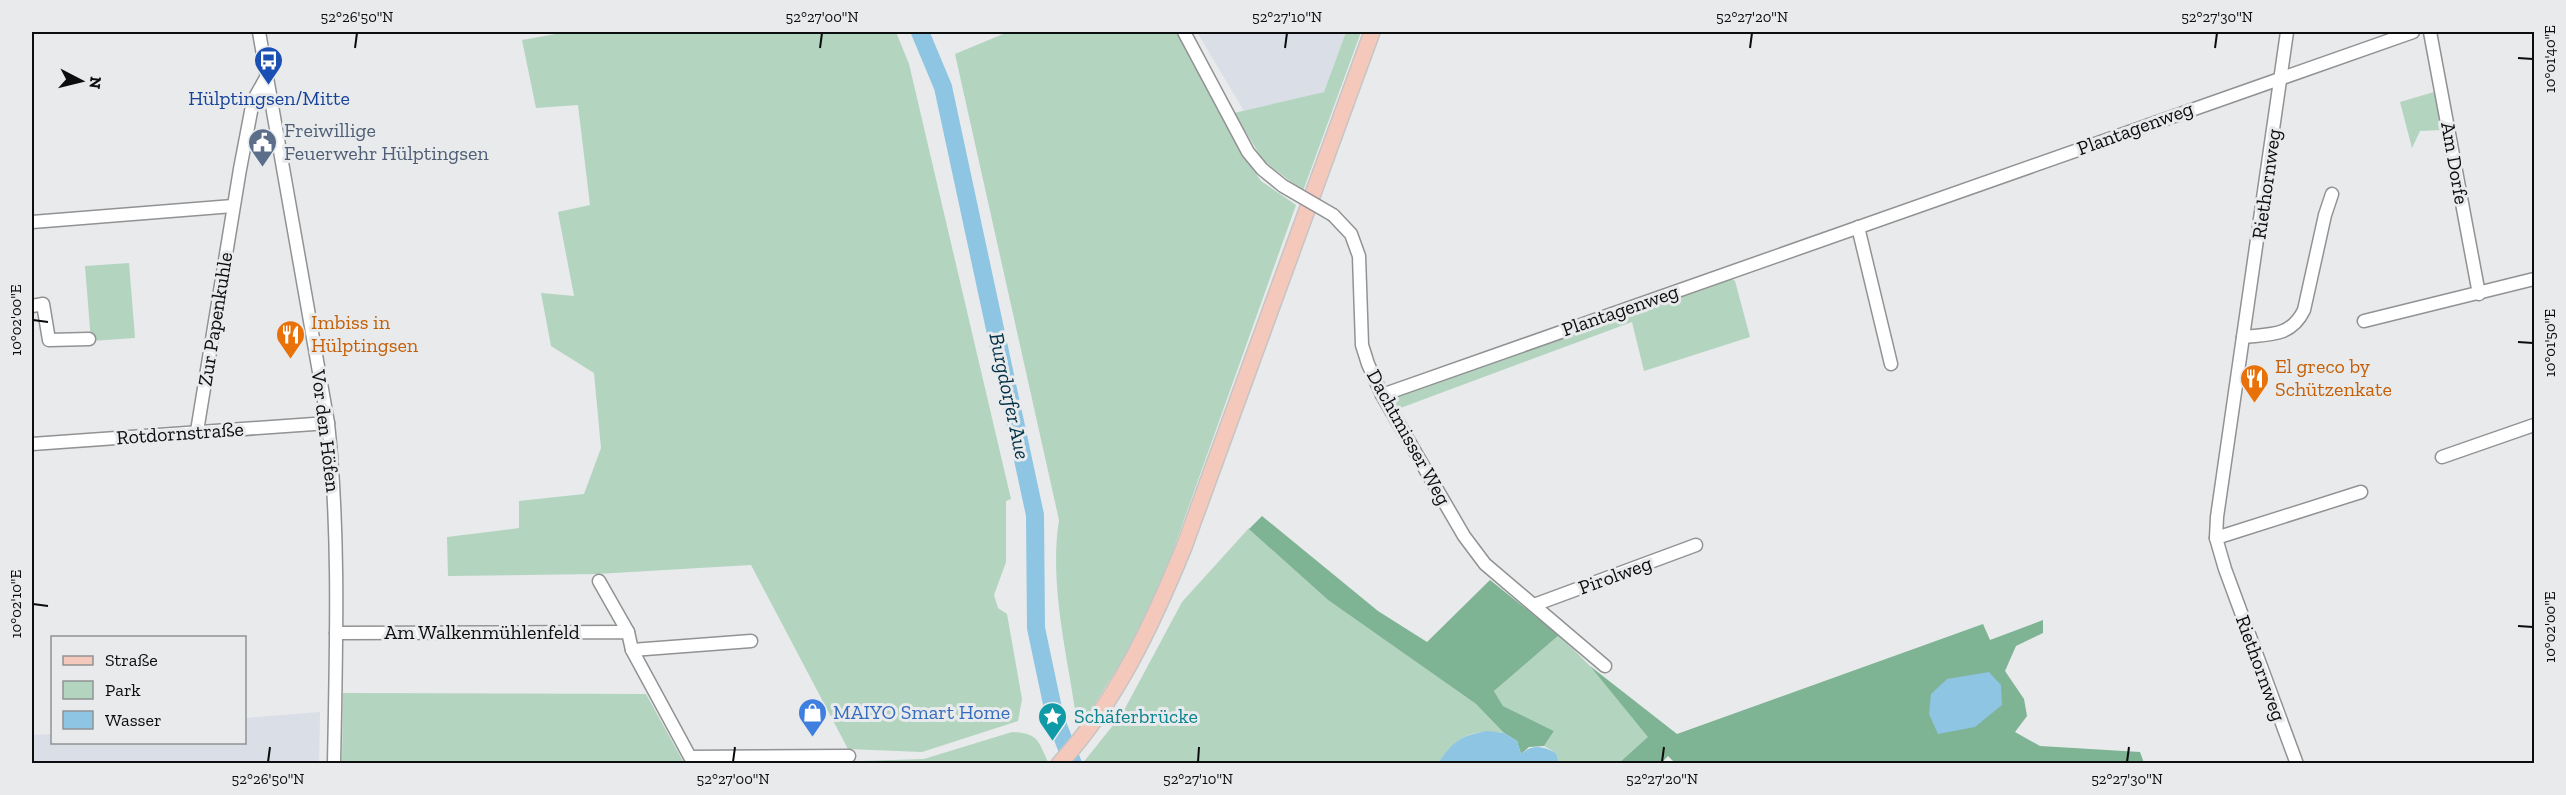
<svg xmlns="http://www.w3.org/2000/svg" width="2566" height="795" font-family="'Zilla Slab',serif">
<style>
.built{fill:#dadee7}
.green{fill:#b3d4bf}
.forest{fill:#7eb394}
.water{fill:#8dc5e3}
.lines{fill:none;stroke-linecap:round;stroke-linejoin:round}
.river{stroke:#8dc5e3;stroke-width:18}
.minor-casing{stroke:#919294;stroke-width:15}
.major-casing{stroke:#c5c5c5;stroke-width:18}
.minor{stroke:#fff;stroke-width:12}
.major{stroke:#f5c8bc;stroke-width:15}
.minor-bridge-casing{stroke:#919294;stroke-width:15;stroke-linecap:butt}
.minor-bridge{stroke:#fff;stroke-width:12}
.ticks{fill:none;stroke:#0c0d0e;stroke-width:2}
.labels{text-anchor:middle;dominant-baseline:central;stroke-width:6;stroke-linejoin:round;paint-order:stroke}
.transit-label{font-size:20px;fill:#164399;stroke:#e8eaec}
.street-label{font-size:20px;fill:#0c0d0e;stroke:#e8eaec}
.service-label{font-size:20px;fill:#4e5e75;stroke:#e8eaec;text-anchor:start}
.food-label{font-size:20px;fill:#c56008;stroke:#e8eaec;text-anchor:start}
.shop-label{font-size:20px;fill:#366cbe;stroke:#e8eaec;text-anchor:start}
.culture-label{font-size:20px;fill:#0d838f;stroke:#e8eaec;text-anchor:start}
.water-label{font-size:21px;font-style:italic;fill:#003045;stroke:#e8eaec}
.neatline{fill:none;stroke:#0c0d0e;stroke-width:2}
.ticks-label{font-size:15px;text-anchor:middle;fill:#0c0d0e}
</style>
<rect width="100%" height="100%" fill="#e8eaec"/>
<g class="built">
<path d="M 1197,32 L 1346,32 L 1324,92 L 1244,111 Z"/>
<path d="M 320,712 L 319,763 L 32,763 L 32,735 L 52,734 L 52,742 L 244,742 L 245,718 Z"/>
</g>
<g class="green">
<path d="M 567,32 L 896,32 L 909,64 L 1011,499 L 1006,501 L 1006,562 L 994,595 L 998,608 L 1007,614 L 1022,699 L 1018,721 L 922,752 L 848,749 L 751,565 L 596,574 L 448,576 L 447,537 L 519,528 L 519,501 L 584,494 L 601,448 L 594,373 L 551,346 L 541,293 L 574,296 L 558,212 L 590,205 L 578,105 L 536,108 L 522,40 Z"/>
<path d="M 1008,32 L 1179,32 L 1246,159 L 1261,181 L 1296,205 L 1159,590 L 1135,640 L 1084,721 L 1076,716 C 1067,653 1049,584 1059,520 L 955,54 Z"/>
<path d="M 1346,32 L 1361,32 L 1303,191 L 1263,160 L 1234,113 L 1324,92 Z"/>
<path d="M 2434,92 L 2441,130 L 2420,131 L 2412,148 L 2400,102 Z"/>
<path d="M 129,263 L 135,338 L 91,341 L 85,266 Z"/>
<path d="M 1729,277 L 1735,281 L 1750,337 L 1644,371 L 1632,322 L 1395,410 L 1392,401 L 1399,392 Z"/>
<path d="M 1249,528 L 1328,600 L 1476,704 L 1504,733 C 1469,729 1458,736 1438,763 L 1082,764 L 1122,714 L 1182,602 Z"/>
<path d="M 1559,635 L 1590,666 L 1649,737 L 1619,763 L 1559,763 L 1556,753 L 1544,746 L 1554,731 L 1503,706 L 1494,691 Z"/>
<path d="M 343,693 L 646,694 L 684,763 L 342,763 Z"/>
<path d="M 1012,732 C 1038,733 1038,740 1048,762 L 797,763 L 924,759 Z"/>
</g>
<g class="forest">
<path d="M 1262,516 L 1378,611 L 1427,642 L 1490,580 L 1559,635 L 1494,691 L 1503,706 L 1554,731 L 1544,746 L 1529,747 L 1521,754 L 1517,741 L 1504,733 L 1476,704 L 1328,600 L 1249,529 Z"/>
<path d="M 2043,620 L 2043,633 L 2016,646 L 2005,671 L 2024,699 L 2027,716 L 2015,732 L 2040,746 L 2140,752 L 2144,763 L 1676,764 L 1668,756 L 1661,763 L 1619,763 L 1648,737 L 1590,666 L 1677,734 L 1983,624 L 1990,640 Z"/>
</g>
<g class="water">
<path d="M 1989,672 L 2001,685 L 2002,705 L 1975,727 L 1938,734 L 1929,714 L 1931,694 L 1947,679 Z"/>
<path d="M 1487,731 L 1504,733 L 1517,741 L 1521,754 C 1533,744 1542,746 1556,753 L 1559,763 L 1438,763 C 1454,741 1459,736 1487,731 Z"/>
</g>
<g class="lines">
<path class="river" d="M 920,32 L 943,87 L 1035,515 L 1036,628 L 1055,718 L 1073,764"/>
<defs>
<g id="minor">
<path d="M 259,32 L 328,423 C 340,537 336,650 334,764"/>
<path d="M 1184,32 L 1248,152 L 1262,169 L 1283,186"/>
<path d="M 2287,32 L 2217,517 L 2216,538 L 2225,569 L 2297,764"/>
<path d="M 2430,32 L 2479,294"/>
<path d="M 1333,215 L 1351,234 L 1359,256 L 1362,345 L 1368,364 L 1382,395 L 1464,536 L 1485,564 L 1605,666"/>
<path d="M 32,222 L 233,206"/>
<path d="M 1858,227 L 1891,364"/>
<path d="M 32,306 L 43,304 L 49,340 L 89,339"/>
<path d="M 2364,321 L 2534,279"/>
<path d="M 2243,337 C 2270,334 2291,337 2304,310 L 2325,215 L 2332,194"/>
<path d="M 1382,395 L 2413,32"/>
<path d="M 197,431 L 240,169 L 253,101 L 267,76"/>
<path d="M 32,444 L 328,423"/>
<path d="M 2442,457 L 2534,425"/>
<path d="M 2216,538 L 2361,492"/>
<path d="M 599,581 L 628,632"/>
<path d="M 1534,605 L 1696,545"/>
<path d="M 336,633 L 628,632 L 632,650 L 690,757 L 849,756"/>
<path d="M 632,650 L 751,641"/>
</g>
<path id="major" d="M 1059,764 C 1117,701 1152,625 1184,547 L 1372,32"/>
</defs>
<use href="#minor" class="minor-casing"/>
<use href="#major" class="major-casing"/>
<use href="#minor" class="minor"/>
<use href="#major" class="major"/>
<defs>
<path id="minor-bridge" d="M 1283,186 L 1333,215"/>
</defs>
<use href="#minor-bridge" class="minor-bridge-casing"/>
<use href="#minor-bridge" class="minor-bridge"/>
</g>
<path class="ticks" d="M 355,48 L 357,33M 820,48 L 822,33M 1285,48 L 1287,33M 1750,48 L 1752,33M 2215,48 L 2217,33M 2518,58 L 2533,59M 33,320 L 48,322M 2518,342 L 2533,343M 33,604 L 48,606M 2518,626 L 2533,627M 268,762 L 270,747M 733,762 L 735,747M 1198,762 L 1199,747M 1662,762 L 1664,747M 2127,762 L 2129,747"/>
<defs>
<symbol id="bus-pin" viewBox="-11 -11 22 30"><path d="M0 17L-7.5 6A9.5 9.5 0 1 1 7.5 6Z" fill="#1a4fb4" stroke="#e8eaec"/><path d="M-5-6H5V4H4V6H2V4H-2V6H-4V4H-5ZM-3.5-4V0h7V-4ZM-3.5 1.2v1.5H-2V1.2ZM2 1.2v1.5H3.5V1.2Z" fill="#fff"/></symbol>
<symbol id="civic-pin" viewBox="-11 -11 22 30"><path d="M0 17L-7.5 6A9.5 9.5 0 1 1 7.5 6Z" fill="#5c6f8a" stroke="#e8eaec"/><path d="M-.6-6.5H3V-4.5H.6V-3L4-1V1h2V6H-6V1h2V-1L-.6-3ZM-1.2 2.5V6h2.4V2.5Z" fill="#fff"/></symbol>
<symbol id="restaurant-pin" viewBox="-11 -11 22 30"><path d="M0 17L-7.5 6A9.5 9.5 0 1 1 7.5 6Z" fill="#e8710a" stroke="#e8eaec"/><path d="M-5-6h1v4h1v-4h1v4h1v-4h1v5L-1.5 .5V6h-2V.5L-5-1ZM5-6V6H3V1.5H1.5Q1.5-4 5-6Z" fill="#fff"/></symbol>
<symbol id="shop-pin" viewBox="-11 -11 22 30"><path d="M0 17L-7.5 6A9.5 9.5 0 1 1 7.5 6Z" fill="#3f7fe0" stroke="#e8eaec"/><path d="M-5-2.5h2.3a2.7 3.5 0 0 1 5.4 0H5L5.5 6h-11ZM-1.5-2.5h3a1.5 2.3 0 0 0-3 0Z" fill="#fff"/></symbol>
<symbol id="sight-pin" viewBox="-11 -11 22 30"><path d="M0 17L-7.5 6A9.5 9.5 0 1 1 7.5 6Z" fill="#0f9aa8" stroke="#e8eaec"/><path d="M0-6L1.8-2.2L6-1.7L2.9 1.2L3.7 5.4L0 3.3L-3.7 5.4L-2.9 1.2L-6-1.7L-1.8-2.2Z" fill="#fff"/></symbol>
</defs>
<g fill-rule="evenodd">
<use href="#bus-pin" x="252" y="44" width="33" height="45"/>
<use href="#civic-pin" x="246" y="126" width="33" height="45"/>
<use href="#restaurant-pin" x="274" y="318" width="33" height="45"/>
<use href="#restaurant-pin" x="2238" y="362" width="33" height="45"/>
<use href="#shop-pin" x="796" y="696" width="33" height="45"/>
<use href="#sight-pin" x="1036" y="700" width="33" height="45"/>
</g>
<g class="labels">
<g class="transit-label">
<text x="269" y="98">Hülptingsen/Mitte</text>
</g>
<g class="street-label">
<text transform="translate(2135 128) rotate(-20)">Plantagenweg</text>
<text transform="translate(2455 163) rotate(80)">Am Dorfe</text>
<text transform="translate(2266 184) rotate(-82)">Riethornweg</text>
<text transform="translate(1620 310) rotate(-19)">Plantagenweg</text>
<text transform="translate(215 319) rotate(-81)">Zur Papenkuhle</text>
<text transform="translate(326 431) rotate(83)">Vor den Höfen</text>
<text transform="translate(180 433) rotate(-4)">Rotdornstraße</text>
<text transform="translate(1409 437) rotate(61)">Dachtmisser Weg</text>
<text transform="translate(1615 575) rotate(-20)">Pirolweg</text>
<text x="482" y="632">Am Walkenmühlenfeld</text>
<text transform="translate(2261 668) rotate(70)">Riethornweg</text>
</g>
<g class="service-label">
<text x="284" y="130">Freiwillige<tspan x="284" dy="23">Feuerwehr Hülptingsen</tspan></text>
</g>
<g class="food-label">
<text x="311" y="322">Imbiss in<tspan x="311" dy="23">Hülptingsen</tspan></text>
<text x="2275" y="366">El greco by<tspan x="2275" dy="23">Schützenkate</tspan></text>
</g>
<g class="shop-label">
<text x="833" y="712">MAIYO Smart Home</text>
</g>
<g class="culture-label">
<text x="1074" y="716">Schäferbrücke</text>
</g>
<g class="water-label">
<text transform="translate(1010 396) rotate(78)">Burgdorfer Aue</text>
</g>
</g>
<rect width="2566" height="795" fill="none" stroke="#e8eaec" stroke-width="66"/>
<rect x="51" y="636" width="195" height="108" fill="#e8eaec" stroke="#909293" stroke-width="1.5"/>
<rect x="63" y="656" width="30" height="9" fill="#f5c8bc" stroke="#909293" stroke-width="1.5"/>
<text x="105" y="666" font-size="18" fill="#0c0d0e">Straße</text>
<rect x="63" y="681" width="30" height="18" fill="#b3d4bf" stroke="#909293" stroke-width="1.5"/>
<text x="105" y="696" font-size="18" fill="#0c0d0e">Park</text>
<rect x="63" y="711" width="30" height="18" fill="#8dc5e3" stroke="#909293" stroke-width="1.5"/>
<text x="105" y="726" font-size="18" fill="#0c0d0e">Wasser</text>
<g transform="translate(81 81) rotate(97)" stroke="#e8eaec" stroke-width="4.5" paint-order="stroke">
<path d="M0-4.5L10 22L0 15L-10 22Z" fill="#0c0d0e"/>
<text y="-9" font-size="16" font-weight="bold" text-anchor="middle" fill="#0c0d0e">N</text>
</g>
<rect x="33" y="33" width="2500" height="729" class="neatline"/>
<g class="ticks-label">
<text x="357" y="22">52°26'50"N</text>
<text x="822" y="22">52°27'00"N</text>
<text x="1287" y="22">52°27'10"N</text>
<text x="1752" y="22">52°27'20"N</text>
<text x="2217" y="22">52°27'30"N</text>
<text transform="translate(2550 59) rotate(-90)" y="5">10°01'40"E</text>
<text transform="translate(16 320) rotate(-90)" y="5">10°02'00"E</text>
<text transform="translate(2550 343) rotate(-90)" y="5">10°01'50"E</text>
<text transform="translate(16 604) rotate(-90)" y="5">10°02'10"E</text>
<text transform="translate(2550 627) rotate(-90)" y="5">10°02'00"E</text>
<text x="268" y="784">52°26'50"N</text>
<text x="733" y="784">52°27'00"N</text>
<text x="1198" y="784">52°27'10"N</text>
<text x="1662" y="784">52°27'20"N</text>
<text x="2127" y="784">52°27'30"N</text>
</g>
</svg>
